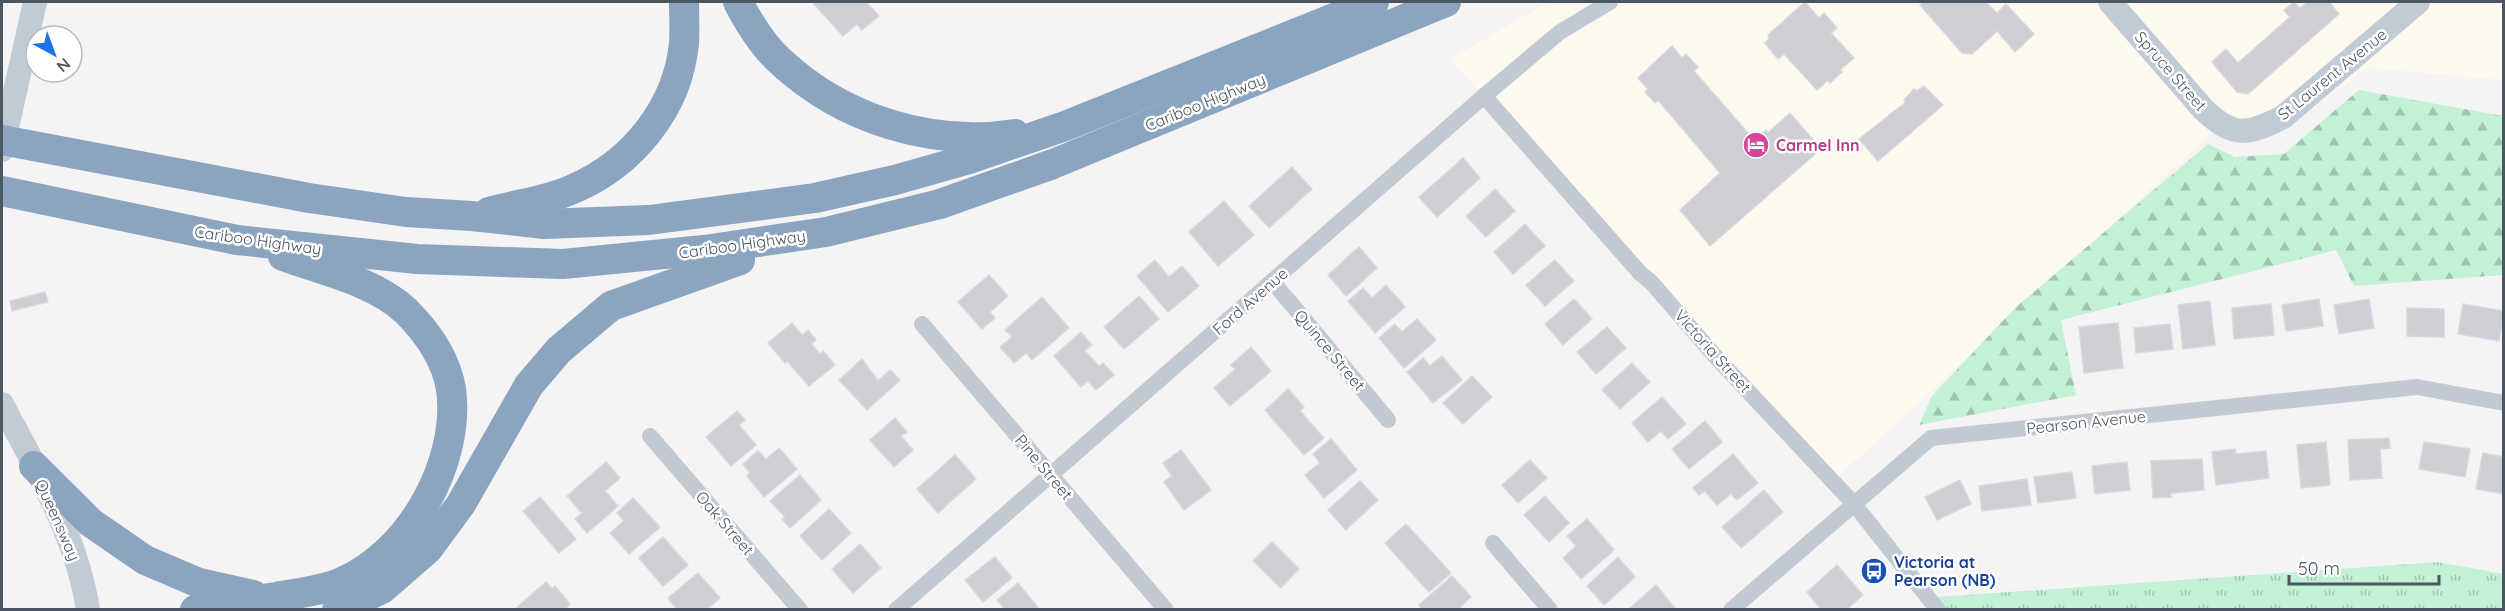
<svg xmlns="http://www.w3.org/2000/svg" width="2505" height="611" font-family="Quicksand,sans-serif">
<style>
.commercial{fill:#fdf9ef}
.forest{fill:url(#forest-firs)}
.park{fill:url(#park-tufts)}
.building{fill:#cdcfd5;stroke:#d7d9de;stroke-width:1.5}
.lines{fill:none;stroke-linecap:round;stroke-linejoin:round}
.street{stroke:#c1cad2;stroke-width:16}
.secondary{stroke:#c1cbd6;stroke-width:24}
.highway{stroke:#8ba5c1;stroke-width:30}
.labels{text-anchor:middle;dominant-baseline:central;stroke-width:5;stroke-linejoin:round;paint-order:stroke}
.street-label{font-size:16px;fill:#4a5661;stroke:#fff}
.hotel-label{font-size:16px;font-weight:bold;fill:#b23c85;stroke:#fff;text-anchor:start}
.transit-label{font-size:16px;font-weight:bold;fill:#164399;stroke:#fff;text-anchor:start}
</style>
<defs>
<pattern id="forest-firs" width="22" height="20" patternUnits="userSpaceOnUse" patternTransform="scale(1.5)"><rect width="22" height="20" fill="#c3f1d5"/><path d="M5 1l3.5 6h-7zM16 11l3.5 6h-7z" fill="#a0c6b0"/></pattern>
<pattern id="park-tufts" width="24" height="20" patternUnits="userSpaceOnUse" patternTransform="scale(1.5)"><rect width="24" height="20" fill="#c3f1d5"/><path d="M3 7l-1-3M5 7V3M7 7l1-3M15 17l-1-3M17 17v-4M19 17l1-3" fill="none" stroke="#a0c6b0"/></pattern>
</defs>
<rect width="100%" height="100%" fill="#f5f3f3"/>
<path class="commercial" d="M 1549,2 L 2503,2 L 2503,80 L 2368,68 L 2281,130 L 2214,131 L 1829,485 L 1450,59 Z"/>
<path class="forest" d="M 2359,90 L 2503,116 L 2503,275 L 2354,286 L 2336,250 L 2061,320 L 2076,395 L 1919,425 L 1932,396 L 2015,308 L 2208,144 L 2235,157 L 2284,154 Z"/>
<path class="park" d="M 2438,562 L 2504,574 L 2503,610 L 1933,610 L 1923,598 Z"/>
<g class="building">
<path d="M 812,2 L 866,2 L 879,16 L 862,30 L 857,24 L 843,36 Z"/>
<path d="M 1805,2 L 1819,18 L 1824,13 L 1837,28 L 1831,33 L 1854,58 L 1840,70 L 1842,72 L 1830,83 L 1828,80 L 1817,90 L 1784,54 L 1778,59 L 1765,43 L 1769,39 L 1768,35 Z"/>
<path d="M 1923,2 L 1986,2 L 1997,13 L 2006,4 L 2034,34 L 2015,52 L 1997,31 L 1972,54 L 1962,53 L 1920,5 Z"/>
<path d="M 2294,2 L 2300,8 L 2308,2 L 2329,2 L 2339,14 L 2248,94 L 2237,92 L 2212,62 L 2226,49 L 2238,63 L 2290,17 L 2284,10 Z"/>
<path d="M 1672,46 L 1682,58 L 1686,54 L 1698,67 L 1694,71 L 1754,140 L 1766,130 L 1768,133 L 1790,113 L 1821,149 L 1710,246 L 1680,210 L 1720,173 L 1658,100 L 1655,103 L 1645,92 L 1648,89 L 1638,78 Z"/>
<path d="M 1924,86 L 1943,105 L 1878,161 L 1859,139 L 1906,102 L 1904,100 L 1914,89 L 1917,91 Z"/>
<path d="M 1463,158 L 1480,178 L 1437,217 L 1419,197 Z"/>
<path d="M 1292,167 L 1312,189 L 1269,228 L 1249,206 Z"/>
<path d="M 1495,189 L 1515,211 L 1486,237 L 1466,216 Z"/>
<path d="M 1224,201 L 1254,235 L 1218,266 L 1189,232 Z"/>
<path d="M 1525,224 L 1545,246 L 1513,274 L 1494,252 Z"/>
<path d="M 1359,247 L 1377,268 L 1346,296 L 1328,275 Z"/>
<path d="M 1155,260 L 1169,277 L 1182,266 L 1199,286 L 1168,312 L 1137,276 Z"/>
<path d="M 1555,260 L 1574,281 L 1545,306 L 1526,285 Z"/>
<path d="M 989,275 L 1008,296 L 990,312 L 995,318 L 982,329 L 958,302 Z"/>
<path d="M 1386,285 L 1405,307 L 1375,333 L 1348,301 L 1363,288 L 1372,298 Z"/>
<path d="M 45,292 L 48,302 L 12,311 L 10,301 Z"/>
<path d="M 1139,296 L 1159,319 L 1124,349 L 1104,327 Z"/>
<path d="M 1042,297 L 1069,328 L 1032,360 L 1026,353 L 1014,363 L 1000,347 L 1012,337 L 1005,330 Z"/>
<path d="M 1574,299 L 1592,319 L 1563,345 L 1545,324 Z"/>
<path d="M 2319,299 L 2323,326 L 2286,331 L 2282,305 Z"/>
<path d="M 2369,299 L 2374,328 L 2339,334 L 2334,305 Z"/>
<path d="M 2210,301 L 2215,345 L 2183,349 L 2178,305 Z"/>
<path d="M 2271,304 L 2274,335 L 2234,339 L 2232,308 Z"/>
<path d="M 2463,304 L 2504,311 L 2499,341 L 2458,334 Z"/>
<path d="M 2407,308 L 2444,309 L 2444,337 L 2407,336 Z"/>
<path d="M 1417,319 L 1436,340 L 1404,368 L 1379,338 L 1395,324 L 1402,332 Z"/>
<path d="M 792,323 L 802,335 L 808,330 L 816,340 L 811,344 L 820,354 L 823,351 L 835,365 L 809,386 L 787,361 L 785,363 L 768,343 Z"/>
<path d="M 2118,323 L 2123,368 L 2084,373 L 2079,327 Z"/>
<path d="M 2170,324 L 2173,349 L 2136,353 L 2134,328 Z"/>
<path d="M 1607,327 L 1626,348 L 1596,374 L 1577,352 Z"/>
<path d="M 1081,332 L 1092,345 L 1085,351 L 1099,366 L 1103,363 L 1114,375 L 1096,390 L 1088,381 L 1081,387 L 1054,356 Z"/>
<path d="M 1251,347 L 1271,371 L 1230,406 L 1214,388 L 1235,369 L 1231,365 Z"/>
<path d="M 1442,356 L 1462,380 L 1433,403 L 1407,372 L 1423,358 L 1430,366 Z"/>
<path d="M 862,359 L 878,381 L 890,370 L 900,380 L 867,410 L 839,380 Z"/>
<path d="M 1632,363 L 1650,382 L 1620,409 L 1602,390 Z"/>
<path d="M 1472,376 L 1492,397 L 1463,424 L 1443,403 Z"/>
<path d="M 1288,389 L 1304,407 L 1300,411 L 1324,438 L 1304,455 L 1265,410 Z"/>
<path d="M 1662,397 L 1686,424 L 1668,439 L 1661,431 L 1648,442 L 1632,423 Z"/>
<path d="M 737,411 L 745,420 L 739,425 L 756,445 L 731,466 L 706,437 Z"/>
<path d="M 895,418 L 907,432 L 901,436 L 913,450 L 894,467 L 870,440 Z"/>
<path d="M 1705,421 L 1722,442 L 1689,469 L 1672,449 Z"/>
<path d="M 2389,438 L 2390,448 L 2380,449 L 2382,478 L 2350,480 L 2348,440 Z"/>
<path d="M 1331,439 L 1357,470 L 1324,498 L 1305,475 L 1320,463 L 1313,454 Z"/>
<path d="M 2326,442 L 2330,485 L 2301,488 L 2297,445 Z"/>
<path d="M 2424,442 L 2470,449 L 2465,477 L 2419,469 Z"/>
<path d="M 779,448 L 797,469 L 764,497 L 747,476 L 750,473 L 743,464 L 758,451 L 766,459 Z"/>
<path d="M 2235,449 L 2236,454 L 2266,451 L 2269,478 L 2216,485 L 2212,452 Z"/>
<path d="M 1181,450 L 1211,490 L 1184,510 L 1164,482 L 1172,476 L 1163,463 Z"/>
<path d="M 2483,453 L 2504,457 L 2504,494 L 2476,489 Z"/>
<path d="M 1733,454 L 1758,483 L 1737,500 L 1731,494 L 1717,505 L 1705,491 L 1699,495 L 1693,488 Z"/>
<path d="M 955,455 L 976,479 L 938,513 L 917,489 Z"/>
<path d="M 2202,459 L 2204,490 L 2171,493 L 2171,497 L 2153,498 L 2151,461 Z"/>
<path d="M 1530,460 L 1547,478 L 1518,503 L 1502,485 Z"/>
<path d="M 606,462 L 620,478 L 605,491 L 618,506 L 587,533 L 575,519 L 582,513 L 567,496 Z"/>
<path d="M 2127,462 L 2130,490 L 2095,494 L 2092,466 Z"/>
<path d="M 2072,472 L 2076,498 L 2038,503 L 2034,477 Z"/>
<path d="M 800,475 L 821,500 L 790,528 L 782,519 L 785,517 L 770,501 Z"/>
<path d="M 2027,479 L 2031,505 L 1982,511 L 1979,486 Z"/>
<path d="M 1960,480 L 1971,504 L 1937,520 L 1925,497 Z"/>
<path d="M 1360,481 L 1378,500 L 1346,530 L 1328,510 Z"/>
<path d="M 1764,490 L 1783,512 L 1741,548 L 1722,527 Z"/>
<path d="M 1545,496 L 1569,523 L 1549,542 L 1524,515 Z"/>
<path d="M 540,497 L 576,539 L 559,553 L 523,511 Z"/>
<path d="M 633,498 L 660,527 L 629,554 L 610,533 L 624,521 L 617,513 Z"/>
<path d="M 829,509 L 851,533 L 822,560 L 800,536 Z"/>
<path d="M 1587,519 L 1614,550 L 1581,579 L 1563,558 L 1576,546 L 1567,536 Z"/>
<path d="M 1406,524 L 1451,573 L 1429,592 L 1385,543 Z"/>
<path d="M 663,537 L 688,565 L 663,586 L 639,558 Z"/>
<path d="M 1272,542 L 1299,569 L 1281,588 L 1253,561 Z"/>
<path d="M 860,544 L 881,568 L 853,593 L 832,569 Z"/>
<path d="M 995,557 L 1012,578 L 983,602 L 965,580 Z"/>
<path d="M 1618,557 L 1635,577 L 1604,605 L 1587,586 Z"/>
<path d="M 1837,565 L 1863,595 L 1846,610 L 1822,610 L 1807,592 Z"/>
<path d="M 698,573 L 720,598 L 706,610 L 678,610 L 668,598 Z"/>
<path d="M 1452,576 L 1471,597 L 1457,610 L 1422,610 L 1419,605 Z"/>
<path d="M 546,582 L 552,589 L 555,586 L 570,604 L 567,607 L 570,610 L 514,610 Z"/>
<path d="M 1018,583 L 1040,610 L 1005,610 L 997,600 Z"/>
<path d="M 1656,585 L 1675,608 L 1673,610 L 1628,610 Z"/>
</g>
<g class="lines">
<g class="street">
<path d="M 1484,96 L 1640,273 L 1652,283 L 1715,356 L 1854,504 L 1938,610"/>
<path d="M 1272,281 L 1388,420"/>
<path d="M 922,324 L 1166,610"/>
<path d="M 650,436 L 800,610"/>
<path d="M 1493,543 L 1550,610"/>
<path d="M 896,610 L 1484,96 L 1560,32 L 1610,2"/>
<path d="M 1731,610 L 1931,438 L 2417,387 L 2504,403"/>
</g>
<g class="secondary">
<path d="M 2110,2 L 2204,110 C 2234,138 2248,135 2283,117 L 2418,2"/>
<path d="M 2,150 L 35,2"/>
<path d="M 2,404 C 36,469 77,536 88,610"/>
</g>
<g class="highway">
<path d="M 738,2 C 749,23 762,45 780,61 C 842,119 931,147 1015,134"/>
<path d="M 2,140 L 309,198 L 406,212 L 472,216 L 544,224 L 649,220 L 815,198 L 895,180 L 969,159 L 1065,126 L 1374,2"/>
<path d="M 2,191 L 237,240 L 417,259 L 563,264 L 704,250 L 826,232 L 940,204 L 1053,164 L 1446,2"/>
<path d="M 489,212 C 517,204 547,201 573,189 C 632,164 678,108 684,43 C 685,29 684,15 684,2"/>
<path d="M 34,466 L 90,522 L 145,560 L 199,583 L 253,595"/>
<path d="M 195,610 C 222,605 249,601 276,597 C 298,593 322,591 342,582 C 410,553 461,462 451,389 C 446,359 427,332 406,311 C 374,281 323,271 283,256"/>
<path d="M 337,610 L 382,589 L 428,549 L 461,504 L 529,385 L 559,350 L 611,306 L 740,260"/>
</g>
</g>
<defs>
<symbol id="hotel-disc" viewBox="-11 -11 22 22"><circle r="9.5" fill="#d1479c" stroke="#fff"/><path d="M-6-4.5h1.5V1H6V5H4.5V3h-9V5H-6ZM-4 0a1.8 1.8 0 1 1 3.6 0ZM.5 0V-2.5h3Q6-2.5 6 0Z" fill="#fff"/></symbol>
<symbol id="bus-disc" viewBox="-11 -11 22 22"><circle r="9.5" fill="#1a4fb4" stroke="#fff"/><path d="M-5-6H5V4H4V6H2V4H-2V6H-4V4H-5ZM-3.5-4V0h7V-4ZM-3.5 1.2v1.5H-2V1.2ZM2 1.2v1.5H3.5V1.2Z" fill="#fff"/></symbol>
</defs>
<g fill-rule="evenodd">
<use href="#hotel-disc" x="1741" y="130" width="30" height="30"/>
<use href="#bus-disc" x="1859" y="556" width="30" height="30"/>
</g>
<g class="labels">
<g class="street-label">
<text transform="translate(2171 71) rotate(49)">Spruce Street</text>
<text transform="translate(2332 74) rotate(-39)">St Laurent Avenue</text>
<text transform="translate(1205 102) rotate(-22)">Cariboo Highway</text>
<text transform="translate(258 240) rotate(8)">Cariboo Highway</text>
<text transform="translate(742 244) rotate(-8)">Cariboo Highway</text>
<text transform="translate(1250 301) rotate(-41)">Ford Avenue</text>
<text transform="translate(1330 350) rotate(50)">Quince Street</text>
<text transform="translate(1713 351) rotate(48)">Victoria Street</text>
<text transform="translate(2086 422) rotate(-6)">Pearson Avenue</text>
<text transform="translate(1044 467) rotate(50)">Pine Street</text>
<text transform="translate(58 520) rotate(66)">Queensway</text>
<text transform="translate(725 523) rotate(49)">Oak Street</text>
</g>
<g class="hotel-label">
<text x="1776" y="145">Carmel Inn</text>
</g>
<g class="transit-label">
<text x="1894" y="562">Victoria at<tspan x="1894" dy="18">Pearson (NB)</tspan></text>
</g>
</g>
<rect width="2505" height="611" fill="none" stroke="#4a5661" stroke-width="6"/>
<g transform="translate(54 54) rotate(139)"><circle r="28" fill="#ffffff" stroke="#b7bbc0" stroke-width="1.5"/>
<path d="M0-4.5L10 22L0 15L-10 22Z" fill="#1a73e8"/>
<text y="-9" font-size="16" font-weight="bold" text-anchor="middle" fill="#4a5661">N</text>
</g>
<path d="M2289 575v9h150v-9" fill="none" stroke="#4a5661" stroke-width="3"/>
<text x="2298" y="575" font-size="18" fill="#4a5661" stroke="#ffffff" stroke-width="4.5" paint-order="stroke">50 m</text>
</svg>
